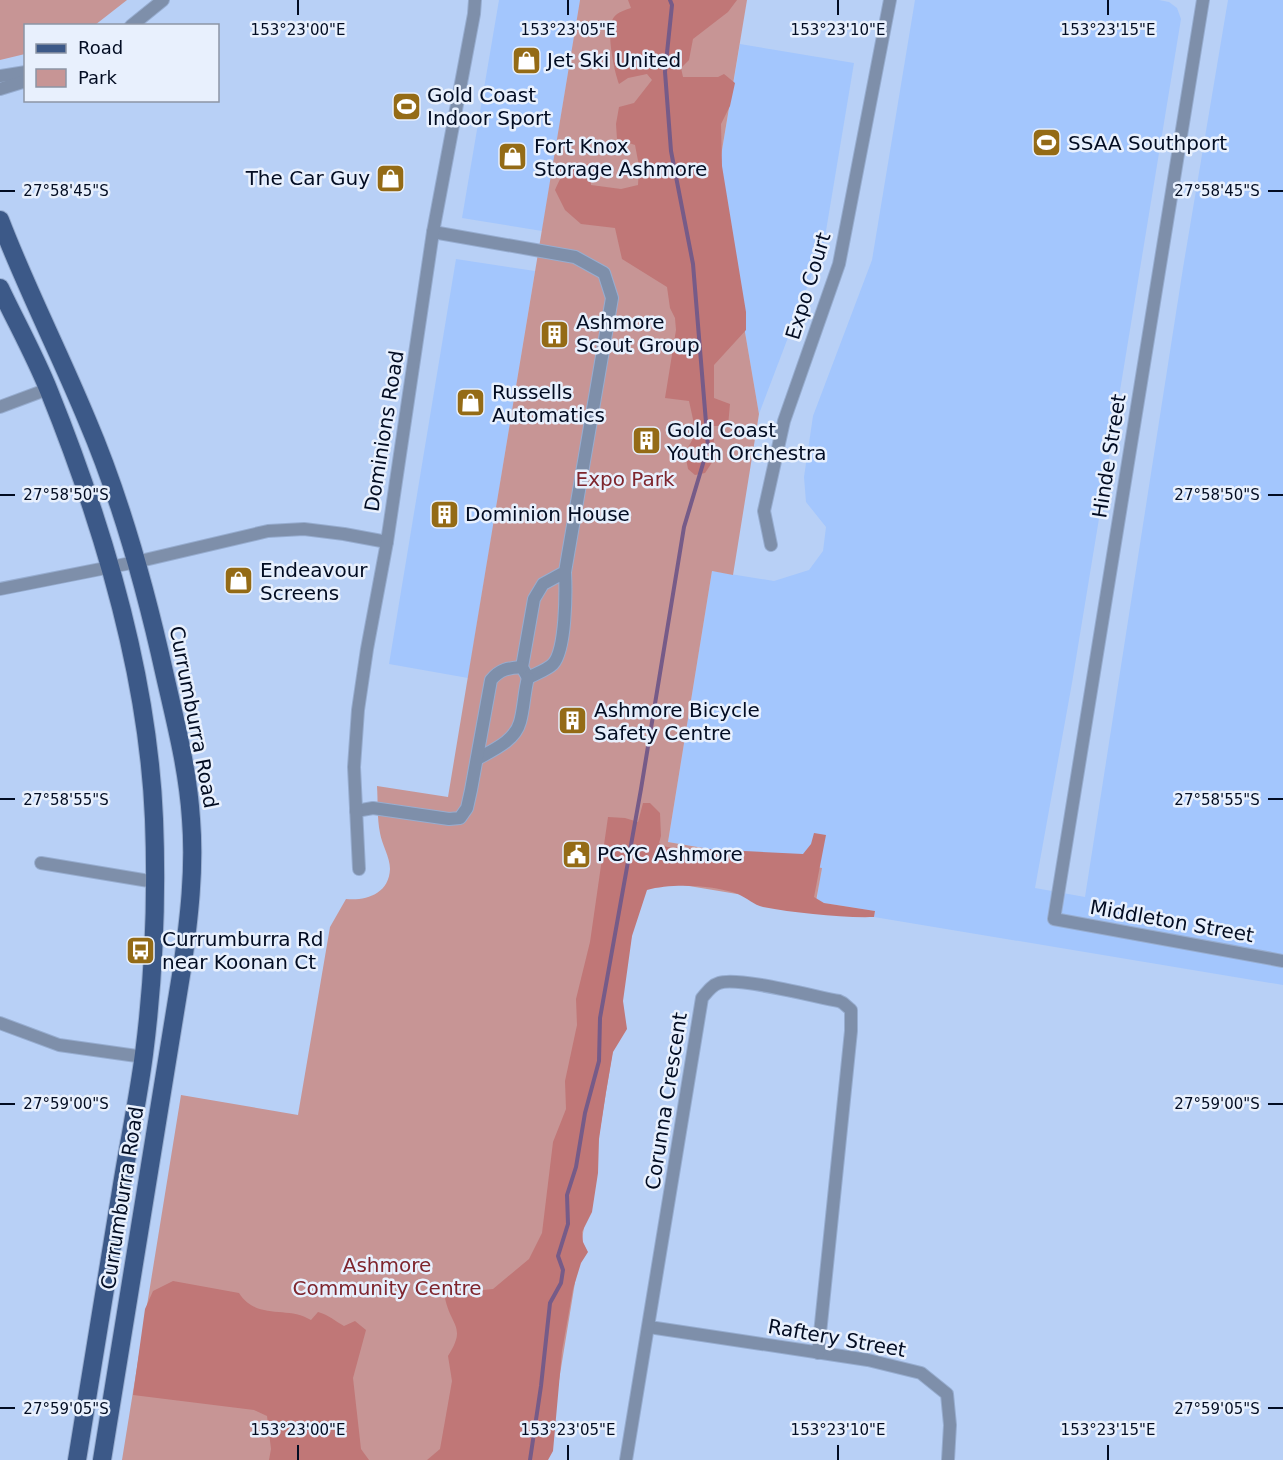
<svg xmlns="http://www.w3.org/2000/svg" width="1283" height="1460" font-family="'DejaVu Sans',sans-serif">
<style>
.built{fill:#a3c6fd}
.green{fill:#c79595}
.forest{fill:#c07777}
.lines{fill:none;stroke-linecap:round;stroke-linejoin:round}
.stream{stroke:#765b88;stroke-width:4}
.street-casing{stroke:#97add0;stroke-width:14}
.primary-casing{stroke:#97add0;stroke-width:20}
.street{stroke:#7e8faa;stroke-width:12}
.primary{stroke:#3c5988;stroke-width:18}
.ticks{fill:none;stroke:#020c22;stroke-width:2}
.labels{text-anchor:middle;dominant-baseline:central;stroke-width:5;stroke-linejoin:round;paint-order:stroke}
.poi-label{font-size:20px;fill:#020c22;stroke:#e8f0fd;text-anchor:start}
.street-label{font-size:20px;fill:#020c22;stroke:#e8f0fd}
.park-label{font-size:20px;fill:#7e252d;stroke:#e8f0fd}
.ticks-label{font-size:15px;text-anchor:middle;fill:#020c22;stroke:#e8f0fd;stroke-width:5;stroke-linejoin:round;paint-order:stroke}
</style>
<rect width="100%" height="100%" fill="#b8d0f6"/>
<g class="built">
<path d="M 499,0 L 580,0 L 542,231 L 462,218 Z"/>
<path d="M 915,0 L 1159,0 L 1169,2 L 1177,8 L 1181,19 L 1072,683 L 1035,888 L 1085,897 L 1183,268 L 1228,0 L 1283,0 L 1283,985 L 874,917 L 875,911 L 824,903 L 817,899 L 821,868 L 668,842 L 712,571 L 774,581 L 809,570 L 823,551 L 826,527 L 806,502 L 804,477 L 813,416 L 872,260 Z"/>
<path d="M 740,44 L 854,63 L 824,243 L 759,414 L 718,174 Z"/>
<path d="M 456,259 L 535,271 L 468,678 L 389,664 Z"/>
</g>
<g class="green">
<path d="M 0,0 L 127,0 L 95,25 L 26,26 L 25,54 L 0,60 Z"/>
<path d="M 580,0 L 747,0 L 718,174 L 759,414 L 733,575 L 712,571 L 668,842 L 822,868 L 815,907 L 641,878 L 546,1460 L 122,1460 L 181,1095 L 298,1115 L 330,927 L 346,899 C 366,901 389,894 390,869 C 390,857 382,845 380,833 C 377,818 378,801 377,786 L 448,797 Z"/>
</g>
<g class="forest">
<path d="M 628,0 L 737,0 L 728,12 L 693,39 L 689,60 L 681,68 L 683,77 L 718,77 L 724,74 L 735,83 L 730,106 L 721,124 L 722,166 L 746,312 L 746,330 L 714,365 L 714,398 L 730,404 L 728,426 L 713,426 L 715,458 L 705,473 L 695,475 L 688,469 L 685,453 L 696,433 L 689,401 L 665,398 L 676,330 L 675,318 L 670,308 L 667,287 L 622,259 L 615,228 L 581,224 L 565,210 L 555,190 C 564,170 567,165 590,164 L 591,185 L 621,189 L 638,185 L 639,166 L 635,145 L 617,139 L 616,124 L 619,107 L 634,103 L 652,80 L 647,74 L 628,78 L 619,84 C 614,70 605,29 614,17 C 618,12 625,10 631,8 Z"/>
<path d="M 643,803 L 650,803 L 660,813 L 661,836 L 659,843 L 667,847 L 803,854 L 811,844 L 814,833 L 826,835 L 814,897 L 824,903 L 875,911 L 874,917 C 841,918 795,913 763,907 C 754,905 747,898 738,894 C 713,885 672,883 647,890 L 632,936 L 623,1001 L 627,1029 L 613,1052 L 606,1092 L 599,1139 L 598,1173 L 592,1212 L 582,1232 L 583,1242 L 588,1252 L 581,1263 L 573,1289 L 562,1351 L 553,1451 L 548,1460 L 427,1460 L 440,1449 L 452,1381 L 448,1356 C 467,1326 451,1327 445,1298 L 455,1288 L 472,1291 L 493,1289 L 529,1259 L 542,1233 L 553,1142 L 566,1109 L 565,1081 L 577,1025 L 576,999 L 590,942 L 608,817 L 625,818 L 638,822 Z"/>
<path d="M 173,1281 L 239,1293 C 257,1321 287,1305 311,1320 L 318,1312 C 329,1315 335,1321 344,1326 L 355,1321 L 366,1330 L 353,1378 L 361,1449 L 369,1460 L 269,1460 L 271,1449 L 267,1416 L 254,1410 L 133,1395 L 145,1309 L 153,1291 Z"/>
</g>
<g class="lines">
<path class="stream" d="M 530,1460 L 541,1386 L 550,1303 L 561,1283 L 563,1270 L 558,1256 L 568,1224 L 567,1195 L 576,1167 L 585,1113 L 599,1061 L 600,1018 L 641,789 L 684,527 L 708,447 L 693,264 L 671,151 L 665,72 L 672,5 L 670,0"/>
<defs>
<g id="street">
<path d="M 1203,0 L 1054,919 L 1283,961"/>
<path d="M 131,26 L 163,0"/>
<path d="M 0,76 L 26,72"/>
<path d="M 0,89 L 26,81"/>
<path d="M 433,232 L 575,257 L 604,273 L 612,298 L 565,572 C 566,592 566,650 553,664 C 547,670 535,674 528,678 L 522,667 L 534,599 L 543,584 L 565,572"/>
<path d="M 0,407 L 48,389"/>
<path d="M 771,545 L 764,511 L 784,421 L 839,264 L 890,0"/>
<path d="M 0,589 L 136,562 L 268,531 L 304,529 L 344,534 L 387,542"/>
<path d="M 477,759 C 493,750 515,741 520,722 C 524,708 524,692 528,678"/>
<path d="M 356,811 L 373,808 L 449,819 L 460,818 L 467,808 L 471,790 L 491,680 C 500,669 508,668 522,667"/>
<path d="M 41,863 L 155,882"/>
<path d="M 359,869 L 354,767 L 358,710 L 367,649 L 387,542 L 433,232 L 474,14 L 475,0"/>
<path d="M 0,1023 L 59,1045 L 144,1057"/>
<path d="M 649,1327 L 868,1360 L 921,1373 L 947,1394 L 950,1425 L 948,1460"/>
<path d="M 626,1460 L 702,998 C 707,992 712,985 719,983 C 737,976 816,997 839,1001 L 843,1003 L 851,1010 L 851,1031 L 818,1353"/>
</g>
<g id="primary">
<path d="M 0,220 C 26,288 59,352 87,420 C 122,502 146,590 165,676 C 176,724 188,771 191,819 C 195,869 189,919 182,969 L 102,1460"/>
<path d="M 0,288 C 16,322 35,356 49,391 C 103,525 148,674 154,819 C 157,897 154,976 144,1054 C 138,1100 128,1146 121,1191 C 106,1281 92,1370 77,1460"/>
</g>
</defs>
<use href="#street" class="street-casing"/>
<use href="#primary" class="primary-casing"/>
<use href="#street" class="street"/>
<use href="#primary" class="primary"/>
</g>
<path class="ticks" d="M 298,0 L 298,15M 568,0 L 568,15M 838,0 L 838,15M 1108,0 L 1108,15M 0,191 L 15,191M 1268,191 L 1283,191M 0,495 L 15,495M 1268,495 L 1283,495M 0,799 L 15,799M 1268,799 L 1283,799M 0,1104 L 15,1104M 1268,1104 L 1283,1104M 0,1408 L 15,1408M 1268,1408 L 1283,1408M 298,1445 L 298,1460M 568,1445 L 568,1460M 838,1445 L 838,1460M 1108,1445 L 1108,1460"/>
<defs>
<symbol id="shop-square" viewBox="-11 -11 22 22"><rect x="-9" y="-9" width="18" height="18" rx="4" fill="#946b16" stroke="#e8f0fd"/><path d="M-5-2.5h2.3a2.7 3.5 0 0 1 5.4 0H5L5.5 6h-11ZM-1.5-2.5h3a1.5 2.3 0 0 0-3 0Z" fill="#fff"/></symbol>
<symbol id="stadium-square" viewBox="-11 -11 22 22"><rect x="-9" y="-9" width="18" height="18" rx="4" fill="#946b16" stroke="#e8f0fd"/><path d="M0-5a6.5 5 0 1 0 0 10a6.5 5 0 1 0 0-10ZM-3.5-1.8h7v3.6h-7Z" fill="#fff"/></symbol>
<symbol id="building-square" viewBox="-11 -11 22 22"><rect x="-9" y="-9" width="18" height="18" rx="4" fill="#946b16" stroke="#e8f0fd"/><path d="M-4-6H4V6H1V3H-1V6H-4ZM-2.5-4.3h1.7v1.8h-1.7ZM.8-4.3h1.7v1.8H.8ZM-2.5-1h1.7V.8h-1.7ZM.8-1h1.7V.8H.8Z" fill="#fff"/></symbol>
<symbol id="civic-square" viewBox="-11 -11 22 22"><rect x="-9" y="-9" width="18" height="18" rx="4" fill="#946b16" stroke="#e8f0fd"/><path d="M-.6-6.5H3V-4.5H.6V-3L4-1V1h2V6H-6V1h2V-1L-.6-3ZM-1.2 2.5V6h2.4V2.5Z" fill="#fff"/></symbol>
<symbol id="bus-square" viewBox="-11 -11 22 22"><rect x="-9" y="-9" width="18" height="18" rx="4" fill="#946b16" stroke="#e8f0fd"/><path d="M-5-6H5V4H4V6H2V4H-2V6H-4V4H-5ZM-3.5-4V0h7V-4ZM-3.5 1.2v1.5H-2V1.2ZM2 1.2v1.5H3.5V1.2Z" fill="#fff"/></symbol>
</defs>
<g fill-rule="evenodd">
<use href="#shop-square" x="510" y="44" width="33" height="33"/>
<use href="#stadium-square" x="390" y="90" width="33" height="33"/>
<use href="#stadium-square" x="1030" y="126" width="33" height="33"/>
<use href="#shop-square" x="496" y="140" width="33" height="33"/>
<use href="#shop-square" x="374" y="162" width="33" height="33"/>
<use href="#building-square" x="538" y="318" width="33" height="33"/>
<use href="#shop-square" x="454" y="386" width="33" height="33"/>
<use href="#building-square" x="630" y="424" width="33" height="33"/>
<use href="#building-square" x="428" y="498" width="33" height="33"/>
<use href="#shop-square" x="222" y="564" width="33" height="33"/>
<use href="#building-square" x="556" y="704" width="33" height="33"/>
<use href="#civic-square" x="560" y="838" width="33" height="33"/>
<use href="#bus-square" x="124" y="934" width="33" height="33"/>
</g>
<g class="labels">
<g class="poi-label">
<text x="547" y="60">Jet Ski United</text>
<text x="427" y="95">Gold Coast<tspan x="427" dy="23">Indoor Sport</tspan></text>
<text x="1068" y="143">SSAA Southport</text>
<text x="534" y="146">Fort Knox<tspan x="534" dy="23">Storage Ashmore</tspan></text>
<text x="370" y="178" text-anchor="end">The Car Guy</text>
<text x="576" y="322">Ashmore<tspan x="576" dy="23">Scout Group</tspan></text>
<text x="492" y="392">Russells<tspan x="492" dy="23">Automatics</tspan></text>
<text x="667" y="430">Gold Coast<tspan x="667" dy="23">Youth Orchestra</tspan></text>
<text x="465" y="514">Dominion House</text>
<text x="260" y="570">Endeavour<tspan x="260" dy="23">Screens</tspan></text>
<text x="594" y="710">Ashmore Bicycle<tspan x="594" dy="23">Safety Centre</tspan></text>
<text x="597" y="854">PCYC Ashmore</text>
<text x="162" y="939">Currumburra Rd<tspan x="162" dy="23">near Koonan Ct</tspan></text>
</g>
<g class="street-label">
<text transform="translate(808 286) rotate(-73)">Expo Court</text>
<text transform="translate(384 431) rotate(-81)">Dominions Road</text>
<text transform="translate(1109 456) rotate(-81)">Hinde Street</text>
<text transform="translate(194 717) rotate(79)">Currumburra Road</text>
<text transform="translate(1172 921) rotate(10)">Middleton Street</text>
<text transform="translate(666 1101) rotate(-81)">Corunna Crescent</text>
<text transform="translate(122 1198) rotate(-81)">Currumburra Road</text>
<text transform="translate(837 1338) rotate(10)">Raftery Street</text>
</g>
<g class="park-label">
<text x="625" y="479">Expo Park</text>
<text x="387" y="1265">Ashmore<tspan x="387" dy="23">Community Centre</tspan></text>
</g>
</g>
<g class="ticks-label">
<text x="298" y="35">153°23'00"E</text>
<text x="568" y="35">153°23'05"E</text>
<text x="838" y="35">153°23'10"E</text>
<text x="1108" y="35">153°23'15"E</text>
<text x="66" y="196">27°58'45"S</text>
<text x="1217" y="196">27°58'45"S</text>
<text x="66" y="500">27°58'50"S</text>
<text x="1217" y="500">27°58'50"S</text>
<text x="66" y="805">27°58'55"S</text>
<text x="1217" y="805">27°58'55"S</text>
<text x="66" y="1109">27°59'00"S</text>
<text x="1217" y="1109">27°59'00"S</text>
<text x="66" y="1414">27°59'05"S</text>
<text x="1217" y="1414">27°59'05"S</text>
<text x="298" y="1435">153°23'00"E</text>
<text x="568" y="1435">153°23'05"E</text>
<text x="838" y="1435">153°23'10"E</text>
<text x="1108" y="1435">153°23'15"E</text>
</g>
<rect x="24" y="24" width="195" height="78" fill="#e8f0fd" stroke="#8c95a5" stroke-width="1.5"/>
<rect x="36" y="44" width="30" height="9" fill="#3c5988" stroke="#8c95a5" stroke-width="1.5"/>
<text x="78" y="54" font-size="18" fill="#020c22">Road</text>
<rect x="36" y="69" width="30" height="18" fill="#c79595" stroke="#8c95a5" stroke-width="1.5"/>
<text x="78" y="84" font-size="18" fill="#020c22">Park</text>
</svg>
